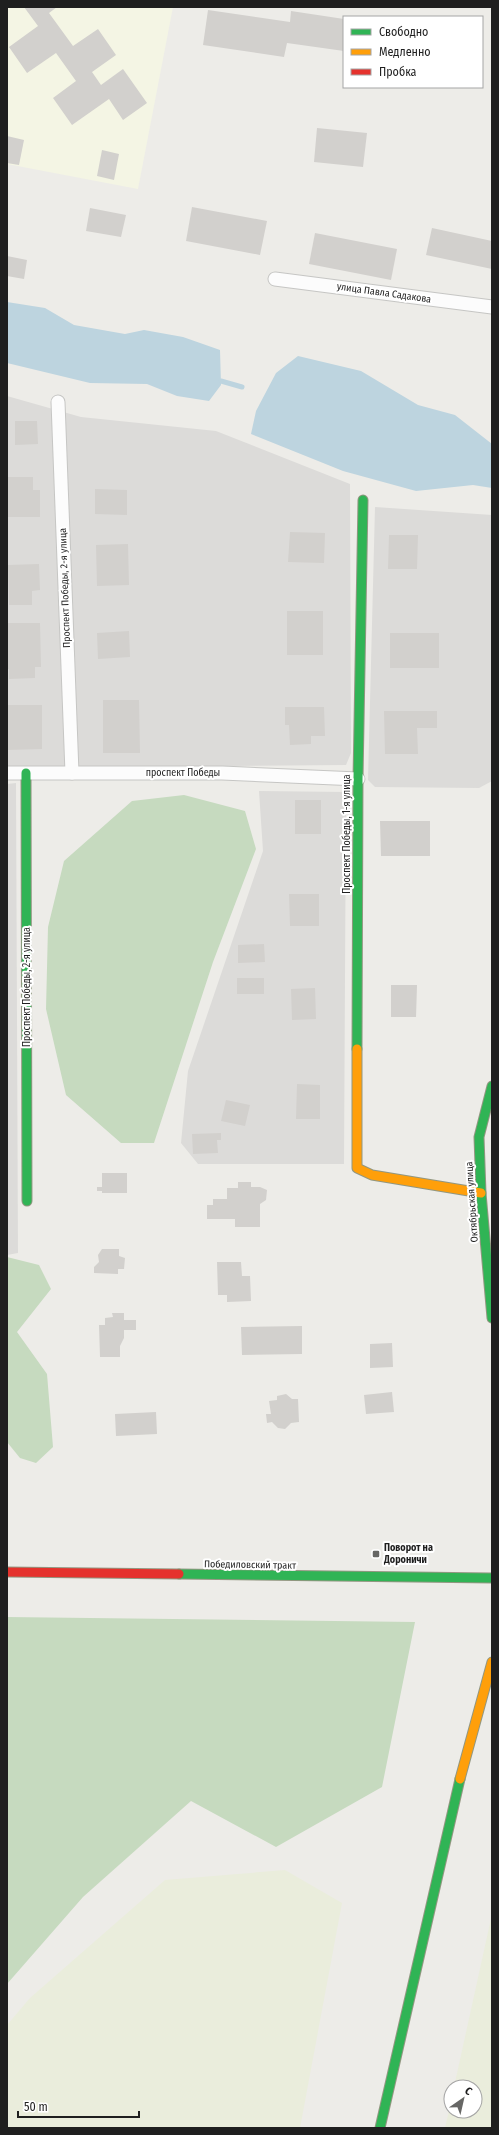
<svg xmlns="http://www.w3.org/2000/svg" width="499" height="2135" font-family="'Fira Sans Condensed',sans-serif">
<style>
.residential{fill:#dcdbd9}
.education{fill:#f4f5e4}
.farmland{fill:#eaeddc}
.forest{fill:#c6dabf}
.water{fill:#bdd4df}
.lines{fill:none;stroke-linecap:round;stroke-linejoin:round}
.stream{stroke:#bdd4df;stroke-width:5}
.building{fill:#d2d0cd}
.street-casing{stroke:#c6c6c4;stroke-width:15}
.fast-casing{stroke:#929781;stroke-width:11}
.slow-casing{stroke:#929781;stroke-width:11}
.jam-casing{stroke:#929781;stroke-width:11}
.street{stroke:#fcfcfc;stroke-width:13}
.fast{stroke:#30b455;stroke-width:9}
.slow{stroke:#ff9f0a;stroke-width:9}
.jam{stroke:#e5322d;stroke-width:9}
.poi-dot{fill:#676765;stroke:#fff;stroke-width:1.5}
.labels{text-anchor:middle;dominant-baseline:central;stroke-width:4;stroke-linejoin:round;paint-order:stroke}
.street-label{font-size:10px;fill:#1f1f1f;stroke:#fff}
.poi-label{font-size:10px;font-weight:bold;fill:#1f1f1f;stroke:#fff;text-anchor:start}
</style>
<rect width="100%" height="100%" fill="#edece8"/>
<g class="residential">
<path d="M 7,396 L 81,417 L 216,431 L 350,484 L 351,753 L 346,765 L 7,768 Z"/>
<path d="M 375,507 L 492,515 L 492,781 L 479,788 L 375,787 L 368,780 Z"/>
<path d="M 16,783 L 18,1253 L 7,1255 L 7,784 Z"/>
<path d="M 259,791 L 346,792 L 344,1164 L 198,1164 L 181,1143 L 188,1071 L 263,851 Z"/>
</g>
<path class="education" d="M 7,7 L 173,7 L 138,189 L 7,164 Z"/>
<g class="farmland">
<path d="M 285,1870 L 342,1903 L 300,2128 L 7,2128 L 7,2025 L 30,1998 L 165,1880 Z"/>
<path d="M 492,1914 L 492,2128 L 445,2128 L 451,2102 L 451,2111 L 475,2111 L 475,2087 L 454,2087 Z"/>
</g>
<g class="forest">
<path d="M 184,795 L 245,811 L 256,849 L 213,962 L 154,1143 L 121,1143 L 66,1095 L 46,1009 L 48,927 L 64,861 L 132,801 Z"/>
<path d="M 7,1257 L 39,1265 L 51,1289 L 17,1332 L 47,1374 L 53,1447 L 36,1463 L 20,1458 L 7,1442 Z"/>
<path d="M 7,1617 L 415,1622 L 382,1787 L 276,1847 L 191,1801 L 83,1897 L 7,1984 Z"/>
</g>
<g class="water">
<path d="M 7,302 L 45,308 L 74,325 L 125,334 L 144,330 L 183,337 L 220,350 L 221,385 L 209,401 L 177,396 L 147,384 L 90,383 L 7,363 Z"/>
<path d="M 298,356 L 361,371 L 418,405 L 455,415 L 492,444 L 492,488 L 473,485 L 416,491 L 343,471 L 251,434 L 256,411 L 276,373 Z"/>
</g>
<g class="lines">
<path class="stream" d="M 221,381 L 242,387"/>
</g>
<g class="building">
<path d="M 24,7 L 57,7 L 49,13 L 73,46 L 98,29 L 116,55 L 92,72 L 101,85 L 123,69 L 147,103 L 123,120 L 109,99 L 72,125 L 53,98 L 76,81 L 56,53 L 27,73 L 9,47 L 38,26 Z"/>
<path d="M 208,10 L 290,22 L 291,11 L 344,19 L 344,51 L 287,43 L 284,57 L 203,45 Z"/>
<path d="M 317,128 L 367,133 L 363,167 L 314,162 Z"/>
<path d="M 7,136 L 24,140 L 19,165 L 7,163 Z"/>
<path d="M 102,150 L 119,154 L 114,180 L 97,176 Z"/>
<path d="M 192,207 L 267,221 L 260,255 L 186,241 Z"/>
<path d="M 90,208 L 126,215 L 121,237 L 86,231 Z"/>
<path d="M 432,228 L 492,241 L 492,269 L 426,255 Z"/>
<path d="M 315,233 L 397,249 L 391,280 L 309,264 Z"/>
<path d="M 7,256 L 27,260 L 24,279 L 7,276 Z"/>
<path d="M 15,421 L 37,421 L 38,444 L 15,445 Z"/>
<path d="M 7,477 L 33,477 L 33,490 L 40,490 L 40,517 L 7,517 Z"/>
<path d="M 95,489 L 127,490 L 127,515 L 95,514 Z"/>
<path d="M 290,532 L 325,533 L 324,563 L 288,562 Z"/>
<path d="M 389,535 L 418,535 L 417,569 L 388,569 Z"/>
<path d="M 128,544 L 129,585 L 97,586 L 96,545 Z"/>
<path d="M 39,564 L 40,590 L 32,591 L 32,605 L 9,605 L 8,565 Z"/>
<rect x="287" y="611" width="36" height="44"/>
<path d="M 7,623 L 40,623 L 41,667 L 35,667 L 35,678 L 9,679 L 9,669 L 7,669 Z"/>
<path d="M 129,631 L 130,657 L 98,659 L 97,633 Z"/>
<rect x="390" y="633" width="49" height="35"/>
<path d="M 103,700 L 139,700 L 140,753 L 103,753 Z"/>
<path d="M 7,705 L 42,705 L 42,749 L 7,750 Z"/>
<path d="M 285,707 L 324,707 L 325,736 L 311,736 L 311,744 L 290,745 L 289,725 L 285,725 Z"/>
<path d="M 384,711 L 437,711 L 437,728 L 417,728 L 418,754 L 385,754 Z"/>
<rect x="295" y="800" width="26" height="34"/>
<path d="M 380,821 L 430,821 L 430,856 L 381,856 Z"/>
<path d="M 289,894 L 319,894 L 319,926 L 290,926 Z"/>
<path d="M 264,944 L 265,962 L 238,963 L 238,945 Z"/>
<rect x="237" y="978" width="27" height="16"/>
<path d="M 391,985 L 417,985 L 416,1017 L 391,1017 Z"/>
<path d="M 315,988 L 316,1019 L 292,1020 L 291,989 Z"/>
<path d="M 297,1084 L 320,1085 L 320,1119 L 296,1119 Z"/>
<path d="M 226,1100 L 250,1105 L 245,1126 L 221,1121 Z"/>
<path d="M 221,1133 L 221,1140 L 217,1140 L 218,1153 L 193,1154 L 192,1134 Z"/>
<path d="M 102,1173 L 127,1173 L 127,1193 L 102,1193 L 102,1191 L 97,1191 L 97,1187 L 102,1187 Z"/>
<path d="M 238,1182 L 251,1182 L 251,1187 L 260,1187 L 267,1190 L 266,1200 L 260,1204 L 260,1227 L 235,1227 L 235,1219 L 207,1219 L 207,1205 L 213,1205 L 213,1199 L 227,1199 L 227,1188 L 238,1188 Z"/>
<path d="M 102,1249 L 119,1249 L 119,1256 L 125,1258 L 124,1269 L 118,1269 L 118,1274 L 94,1273 L 94,1267 L 99,1262 L 98,1255 Z"/>
<path d="M 217,1262 L 241,1262 L 242,1276 L 250,1276 L 251,1301 L 227,1302 L 227,1295 L 218,1295 Z"/>
<path d="M 112,1313 L 124,1313 L 124,1320 L 136,1320 L 136,1330 L 124,1330 L 124,1338 L 120,1346 L 120,1357 L 100,1357 L 99,1325 L 105,1325 L 105,1318 L 113,1317 Z"/>
<path d="M 302,1326 L 302,1354 L 242,1355 L 241,1327 Z"/>
<path d="M 392,1343 L 393,1367 L 370,1368 L 370,1344 Z"/>
<path d="M 392,1392 L 394,1412 L 366,1414 L 364,1395 Z"/>
<path d="M 286,1394 L 292,1399 L 298,1399 L 299,1422 L 291,1423 L 285,1429 L 278,1428 L 272,1422 L 267,1423 L 266,1414 L 271,1414 L 269,1401 L 277,1400 L 277,1396 Z"/>
<path d="M 156,1412 L 157,1434 L 116,1436 L 115,1414 Z"/>
</g>
<g class="lines">
<defs>
<g id="street">
<path d="M 275,279 L 492,307"/>
<path d="M 58,402 L 72,773"/>
<path d="M 7,773 L 222,773 L 358,779"/>
</g>
<g id="fast">
<path d="M 26,773 L 27,1201"/>
<path d="M 357,1049 L 358,779 L 363,500"/>
<path d="M 492,1086 L 479,1137 L 481,1193 L 492,1318"/>
<path d="M 179,1574 L 492,1578"/>
<path d="M 380,2128 L 460,1779"/>
</g>
<g id="slow">
<path d="M 357,1049 L 357,1168 L 372,1175 L 481,1193"/>
<path d="M 460,1779 L 492,1662"/>
</g>
<path id="jam" d="M 7,1572 L 179,1574"/>
</defs>
<use href="#street" class="street-casing"/>
<use href="#fast" class="fast-casing"/>
<use href="#slow" class="slow-casing"/>
<use href="#jam" class="jam-casing"/>
<use href="#street" class="street"/>
<use href="#fast" class="fast"/>
<use href="#slow" class="slow"/>
<use href="#jam" class="jam"/>
</g>
<rect class="poi-dot" x="372" y="1550" width="8" height="8" rx="2"/>
<g class="labels">
<g class="street-label">
<text transform="translate(384 293) rotate(8)">улица Павла Садакова</text>
<text transform="translate(65 588) rotate(-92)">Проспект Победы, 2-я улица</text>
<text x="183" y="773">проспект Победы</text>
<text transform="translate(347 834) rotate(-90)">Проспект Победы, 1-я улица</text>
<text transform="translate(27 987) rotate(-90)">Проспект Победы, 2-я улица</text>
<text transform="translate(472 1202) rotate(-94)">Октябрьская улица</text>
<text transform="translate(250 1565) rotate(1)">Победиловский тракт</text>
</g>
<g class="poi-label">
<text x="384" y="1548">Поворот на<tspan x="384" dy="12">Дороничи</tspan></text>
</g>
</g>
<rect width="499" height="2135" fill="none" stroke="#1f1f1f" stroke-width="16"/>
<rect x="343" y="16" width="140" height="72" fill="#ffffff" stroke="#a5a5a5"/>
<rect x="351" y="29" width="20" height="6" fill="#30b455" stroke="#a5a5a5"/>
<text x="379" y="36" font-size="12" fill="#1f1f1f">Свободно</text>
<rect x="351" y="49" width="20" height="6" fill="#ff9f0a" stroke="#a5a5a5"/>
<text x="379" y="56" font-size="12" fill="#1f1f1f">Медленно</text>
<rect x="351" y="69" width="20" height="6" fill="#e5322d" stroke="#a5a5a5"/>
<text x="379" y="76" font-size="12" fill="#1f1f1f">Пробка</text>
<g transform="translate(463 2099) rotate(34)"><circle r="19" fill="#ffffff" stroke="#a5a5a5"/>
<path d="M0-3L7 15L0 10L-7 15Z" fill="#676765"/>
<text y="-6" font-size="11" font-weight="bold" text-anchor="middle" fill="#1f1f1f">С</text>
</g>
<path d="M18 2111v6h121v-6" fill="none" stroke="#1f1f1f" stroke-width="2"/>
<text x="24" y="2111" font-size="12" fill="#1f1f1f" stroke="#ffffff" stroke-width="3" paint-order="stroke">50 m</text>
</svg>
